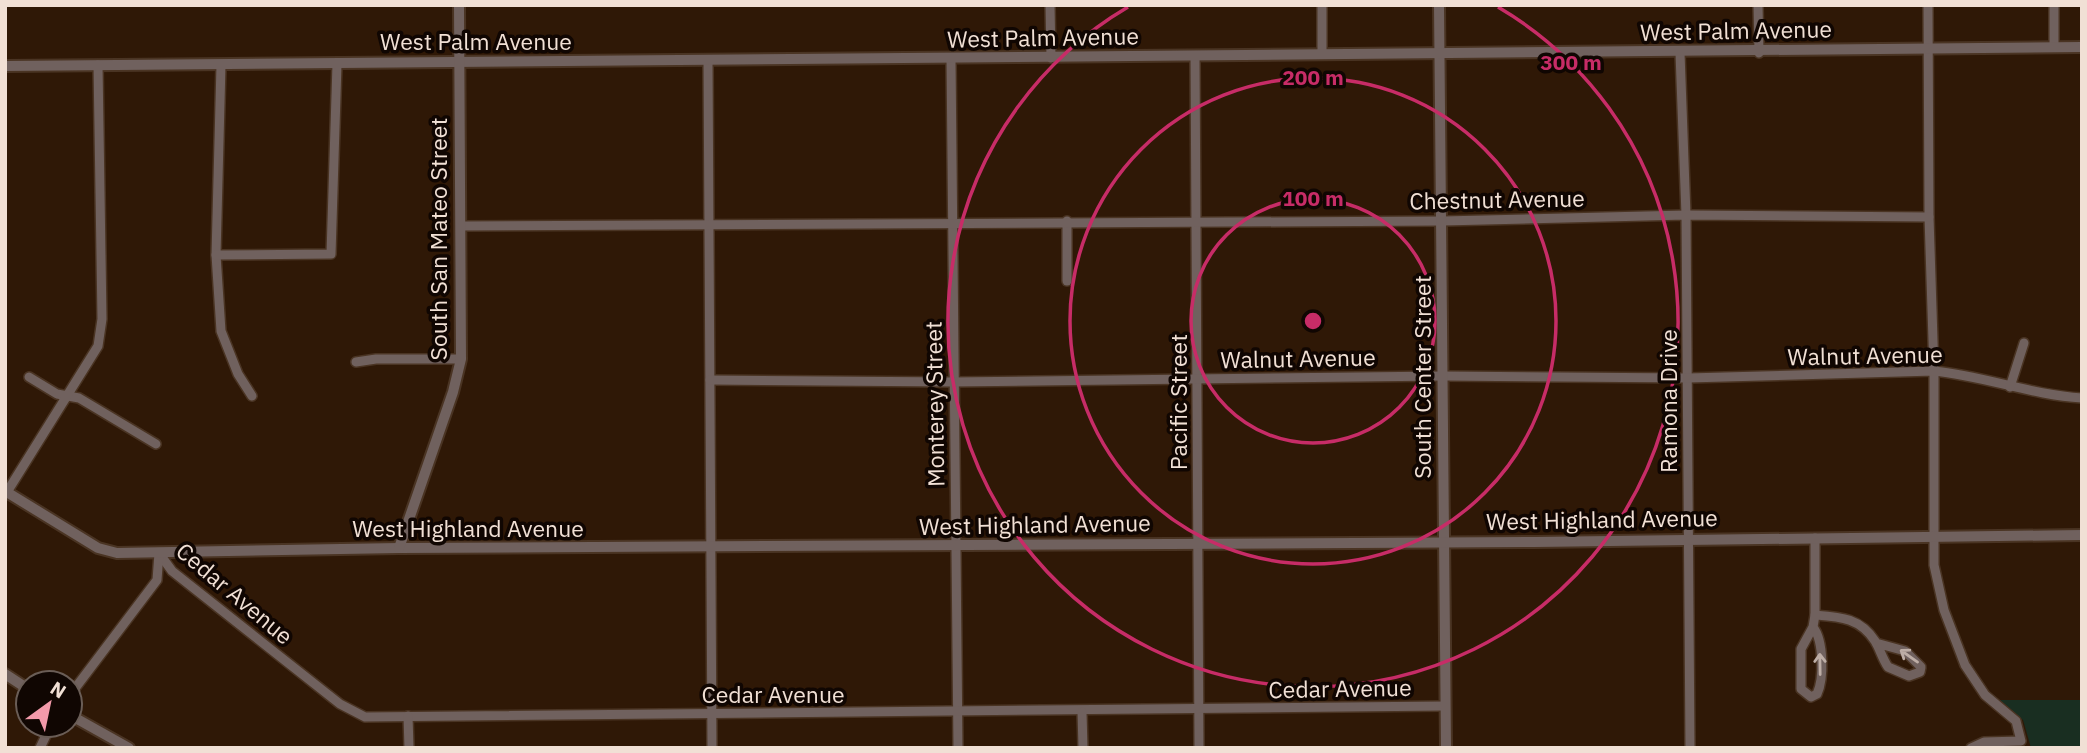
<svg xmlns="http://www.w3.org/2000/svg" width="2087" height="753" font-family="'IBM Plex Sans',sans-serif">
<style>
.green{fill:#192e21}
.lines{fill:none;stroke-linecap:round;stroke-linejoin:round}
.minor-casing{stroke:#4a3423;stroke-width:12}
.tertiary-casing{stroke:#4a3423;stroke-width:14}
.minor{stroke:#70615e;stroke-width:9}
.tertiary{stroke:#70615e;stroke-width:10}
.oneway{stroke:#bdada5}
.ring{fill:none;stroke:#c72c67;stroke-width:3.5}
.labels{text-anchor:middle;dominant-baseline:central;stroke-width:7;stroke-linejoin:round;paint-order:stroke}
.street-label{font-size:23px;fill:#f1e0d5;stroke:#100602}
.centre{fill:#c72c67;stroke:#100602;stroke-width:3.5}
.ring-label{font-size:21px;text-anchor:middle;font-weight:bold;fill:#c72c67;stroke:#100602;stroke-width:7;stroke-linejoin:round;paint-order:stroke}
</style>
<rect width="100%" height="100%" fill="#2f1806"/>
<path class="green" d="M 2000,700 L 2082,700 L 2082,748 L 2031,748 L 2023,720 Z"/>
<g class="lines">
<defs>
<g id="minor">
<path d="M 1050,5 L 1051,58"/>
<path d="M 1322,5 L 1322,54"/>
<path d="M 1758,5 L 1759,53"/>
<path d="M 1928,5 L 1929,217 L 1934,371 L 1934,565 L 1944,610 L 1965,665 L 1985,695 L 2016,721 L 2021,741 L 1984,742 L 1971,748"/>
<path d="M 2054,5 L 2054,47"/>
<path d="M 1680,53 L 1686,215 L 1690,748"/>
<path d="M 1195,56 L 1199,748"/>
<path d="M 951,59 L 958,748"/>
<path d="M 708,61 L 712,748"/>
<path d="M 221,65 L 216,255 L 221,331 L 238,374 L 252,396"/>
<path d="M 1067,221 L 1067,281"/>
<path d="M 461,226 L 1443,221 L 1686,215 L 1929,217"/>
<path d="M 216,255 L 331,254 L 337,64"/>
<path d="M 356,362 L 376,359 L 461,359"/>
<path d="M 29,377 L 57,394 L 79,398 L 156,444"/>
<path d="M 710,380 L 952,382 L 1443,376 L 1688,378 L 1934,371 C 1985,376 2031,395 2082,398"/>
<path d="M 2010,387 L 2024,343"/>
<path d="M 7,492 L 98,346 L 102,319 L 98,65"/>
<path d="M 159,553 L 172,571 L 340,704 L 365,717 L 1445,706"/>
<path d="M 1815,615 C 1841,617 1860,618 1875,641 C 1880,649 1882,658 1888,667 L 1909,676 L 1920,672 L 1921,667 L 1905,651 L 1876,643"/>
<path d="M 1813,627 C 1824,641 1824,679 1817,694 L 1811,697 L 1801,689 L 1801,649 L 1813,627 L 1815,615 L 1815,538"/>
<path d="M 70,695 L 157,580 L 159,553"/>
<path d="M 1082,712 L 1083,748"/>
<path d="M 408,716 L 409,748"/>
<path d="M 40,748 L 51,725"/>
</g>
<g id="tertiary">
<path d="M 1439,5 L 1446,748"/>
<path d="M 5,66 C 697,59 1390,55 2082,47"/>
<path d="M 5,491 L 98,548 L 117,553 L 399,548 L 1535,542 L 2082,535"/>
<path d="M 399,548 L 453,392 L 461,359 L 459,5"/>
<path d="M 5,674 L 28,689"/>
<path d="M 70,715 L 129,748"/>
</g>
</defs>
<use href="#minor" class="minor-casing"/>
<use href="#tertiary" class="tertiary-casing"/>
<use href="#minor" class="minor"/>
<use href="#tertiary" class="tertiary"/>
</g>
<defs><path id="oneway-shaft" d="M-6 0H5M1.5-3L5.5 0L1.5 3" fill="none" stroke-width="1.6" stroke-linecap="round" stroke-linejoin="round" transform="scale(1.75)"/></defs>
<g class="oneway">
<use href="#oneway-shaft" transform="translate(1909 656) rotate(-145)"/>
<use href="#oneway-shaft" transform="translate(1820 664) rotate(-91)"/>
</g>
<g class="ring">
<circle cx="1313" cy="321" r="122"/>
<circle cx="1313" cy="321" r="243"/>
<path d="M1498 7A365 365 0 1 1 1128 7"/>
</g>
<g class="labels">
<g class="street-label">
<text transform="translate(1736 30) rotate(-1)">West Palm Avenue</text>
<text transform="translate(1043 37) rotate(-1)">West Palm Avenue</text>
<text x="476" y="41">West Palm Avenue</text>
<text transform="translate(1497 199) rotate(-1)">Chestnut Avenue</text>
<text transform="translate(438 239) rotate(-90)">South San Mateo Street</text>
<text transform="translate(1865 355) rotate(-1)">Walnut Avenue</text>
<text transform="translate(1298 358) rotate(-1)">Walnut Avenue</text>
<text transform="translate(1422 377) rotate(-90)">South Center Street</text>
<text transform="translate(1668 401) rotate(-90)">Ramona Drive</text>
<text transform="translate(1178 402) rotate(-90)">Pacific Street</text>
<text transform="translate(934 404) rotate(-91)">Monterey Street</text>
<text transform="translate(1602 519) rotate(-1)">West Highland Avenue</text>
<text transform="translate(1035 524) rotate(-1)">West Highland Avenue</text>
<text x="468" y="528">West Highland Avenue</text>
<text transform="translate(235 593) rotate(40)">Cedar Avenue</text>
<text transform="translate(1340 688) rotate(-1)">Cedar Avenue</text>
<text x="773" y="694">Cedar Avenue</text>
</g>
</g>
<circle cx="1313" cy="321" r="10" class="centre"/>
<g class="ring-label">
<text x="1571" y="70">300 m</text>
<text x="1313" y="85">200 m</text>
<text x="1313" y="206">100 m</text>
</g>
<rect width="2087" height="753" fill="none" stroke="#f1e0d5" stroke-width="14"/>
<g transform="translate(49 704) rotate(33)"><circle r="33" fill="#100602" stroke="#6a5d56" stroke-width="2"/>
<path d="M0-5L12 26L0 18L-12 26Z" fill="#f39aaa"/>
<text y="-10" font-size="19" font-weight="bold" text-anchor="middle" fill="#f1e0d5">N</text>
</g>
</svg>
